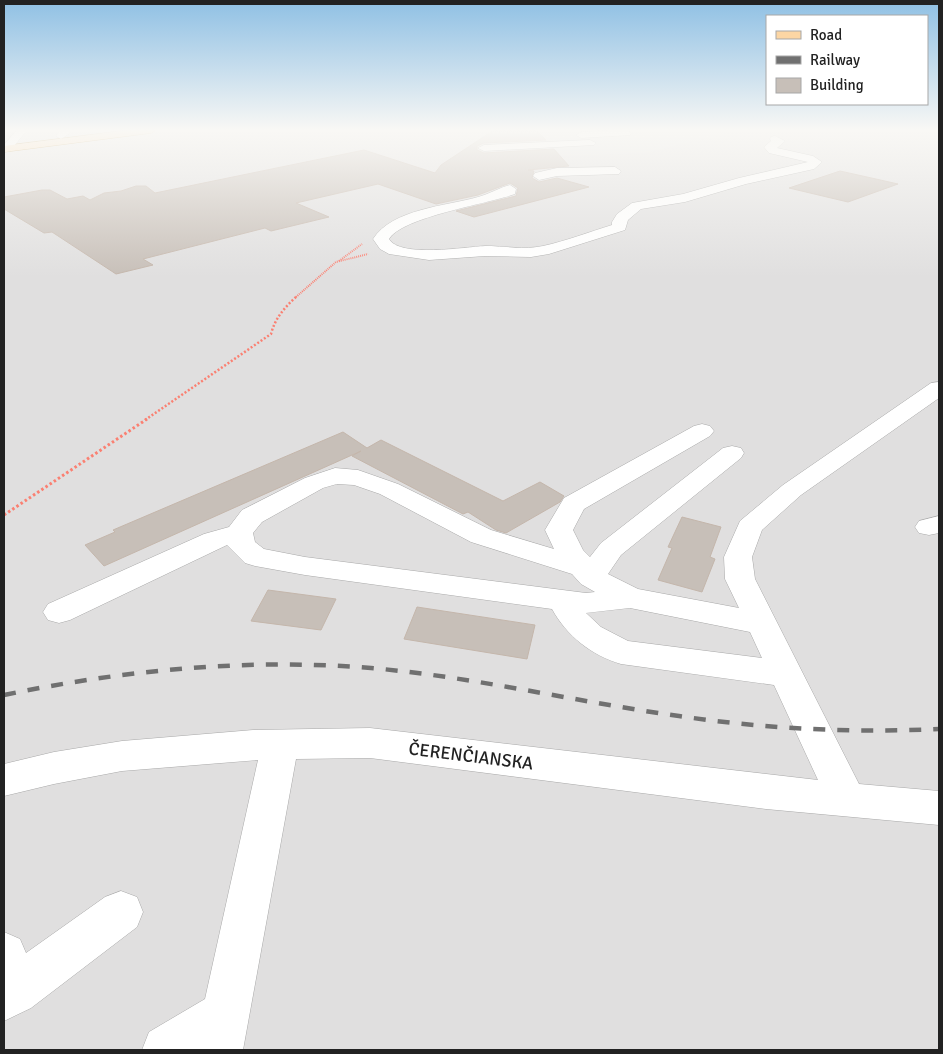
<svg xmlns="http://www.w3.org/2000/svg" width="943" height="1054" font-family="Signika,sans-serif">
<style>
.residential{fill:#e0dfdf}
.parking{fill:#e2e2e2}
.building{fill:#c7bfb8;stroke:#c4b6ab}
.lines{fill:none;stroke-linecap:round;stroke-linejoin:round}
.minor-casing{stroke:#a9a9a9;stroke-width:1}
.major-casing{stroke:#a06b00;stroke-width:1}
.path-far2{stroke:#fa8072;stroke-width:2;stroke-dasharray:1 1;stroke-linecap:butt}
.path-far1{stroke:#fa8072;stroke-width:2.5;stroke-dasharray:2 2;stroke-linecap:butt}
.path{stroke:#fa8072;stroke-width:3;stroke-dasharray:2.5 2.5;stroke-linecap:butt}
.minor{fill:#fff;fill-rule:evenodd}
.major{fill:#fcd6a4;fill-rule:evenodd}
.rail{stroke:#707070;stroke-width:4.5;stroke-dasharray:12 12;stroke-linecap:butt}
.labels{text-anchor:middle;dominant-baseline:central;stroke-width:4;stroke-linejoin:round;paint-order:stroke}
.near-street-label{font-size:18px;fill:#222;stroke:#fff}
</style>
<rect width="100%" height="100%" fill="#f2efe9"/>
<rect class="residential" x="4" y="130" width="935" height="920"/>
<path class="parking" d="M 536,130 L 580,130 L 583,133 L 629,132 L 633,136 L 659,130 L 734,131 L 645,153 L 559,156 Z"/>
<g class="building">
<path d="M 494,130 L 536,130 L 546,140 L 484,143 L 477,146 L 477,150 L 484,153 L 554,149 L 569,166 L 528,170 L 534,171 L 532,178 L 539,182 L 557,178 L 589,187 L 474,217 L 456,211 L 516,196 L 518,188 L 510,183 L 478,195 L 436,204 L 378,184 L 296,203 L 329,217 L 271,231 L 265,228 L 143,259 L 153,265 L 116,274 L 52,232 L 44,233 L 4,209 L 4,197 L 42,190 L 50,190 L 67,199 L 83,196 L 90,200 L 104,193 L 121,191 L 136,186 L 146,186 L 155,193 L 364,150 L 435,173 L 441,165 Z"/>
<path d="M 840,171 L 876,179 L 898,184 L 848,202 L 789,188 Z"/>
<path d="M 343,432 L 367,448 L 381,440 L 503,501 L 540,482 L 564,496 L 560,502 L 506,533 L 496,530 L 468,512 L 463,514 L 352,456 L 361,451 L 104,566 L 85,545 L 115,532 L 113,530 Z"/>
<path d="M 682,517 L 721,527 L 710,557 L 715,559 L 702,592 L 658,580 L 672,548 L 668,547 Z"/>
<path d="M 268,590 L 336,599 L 321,630 L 251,621 Z"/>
<path d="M 417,607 L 535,625 L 527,659 L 404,639 Z"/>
</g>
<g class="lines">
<defs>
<g id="minor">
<path d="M 17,130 L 27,130 L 10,151 L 4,152 L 4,145 Z"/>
<path d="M 57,130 L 70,130 L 70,133 L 61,139 L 56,136 L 59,132 Z"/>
<path d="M 626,130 L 631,133 L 630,135 L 581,138 L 576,135 L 581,132 Z"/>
<path d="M 775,136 L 785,141 L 777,148 L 813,156 L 822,162 L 814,169 L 746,184 L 685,202 L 641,209 L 628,220 L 625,230 L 549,254 L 531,257 L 485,256 L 429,260 L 389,254 L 380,249 L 373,239 C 392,209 446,206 478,197 C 489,194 501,187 510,185 L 516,189 L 515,194 C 487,204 402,217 389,239 C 400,258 465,247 485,246 C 504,246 524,250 543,246 C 566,241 589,232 612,225 L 612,222 L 617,214 L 632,203 L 683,194 L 739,178 L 808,162 L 769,153 L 764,147 L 771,141 L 770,139 L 771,137 Z"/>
<path d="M 590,140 L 596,143 L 594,145 L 484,151 L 478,148 L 484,145 Z"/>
<path d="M 615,167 L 621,171 L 619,174 L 557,176 L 539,180 L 533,176 L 535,173 L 557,168 Z"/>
<path d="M 939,382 L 939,398 L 801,495 L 762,530 L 752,557 L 755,579 L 859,784 L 939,791 L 939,825 L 766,809 L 370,758 L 296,759 L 243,1050 L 142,1050 L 149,1032 L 205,999 L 258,760 L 122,771 L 54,784 L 4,796 L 4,764 L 54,752 L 122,741 L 253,730 L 370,728 L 818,780 L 774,685 L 621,664 C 591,655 567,636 552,609 L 305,575 L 255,566 L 245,563 L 227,545 L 70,620 L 59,623 L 48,620 L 43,612 L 48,604 L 204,534 L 229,527 L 242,510 L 305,478 L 335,468 L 358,470 L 398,484 L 491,530 L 554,549 L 545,530 L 564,498 L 694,426 L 702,424 L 710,426 L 714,431 L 710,436 L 584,509 L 573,530 L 583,550 L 590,557 L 601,543 L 723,448 L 732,446 L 741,448 L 744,453 L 741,458 L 621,555 L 608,574 L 638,589 L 739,608 L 725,579 L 724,557 L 740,521 L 783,485 L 931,383 ZM 337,484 L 354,485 L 380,494 L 471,542 L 572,574 L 581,584 L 595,592 L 586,593 L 305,557 L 264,549 L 255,542 L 253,533 L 262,522 L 323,488 ZM 630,608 L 750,632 L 762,658 L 628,641 L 601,627 L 586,613 Z"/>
<path d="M 939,516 L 939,533 L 929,535 L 919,533 L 915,527 L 919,521 Z"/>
<path d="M 121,891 L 137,897 L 143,912 L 137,927 L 31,1008 L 4,1021 L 4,932 L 20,939 L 26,953 L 105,897 Z"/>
</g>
<path id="major" d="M 129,130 L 156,130 L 151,133 L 4,152 L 4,146 Z"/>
</defs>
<use href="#minor" class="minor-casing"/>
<use href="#major" class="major-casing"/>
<g class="path-far2">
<path d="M 339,261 L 362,244"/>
<path d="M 296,297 L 336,262 L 368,254"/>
</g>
<path class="path-far1" d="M 145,420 L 271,334 C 275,318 285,307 297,296"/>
<path class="path" d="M 4,515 L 147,419"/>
<use href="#minor" class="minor"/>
<use href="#major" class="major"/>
<path class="rail" d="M 4,695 C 125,670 247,658 371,668 C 475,677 577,702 679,716 C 766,729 852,733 939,729"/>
</g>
<linearGradient id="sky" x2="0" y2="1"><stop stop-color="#8fc0e4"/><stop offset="0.47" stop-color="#f9f8f5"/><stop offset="1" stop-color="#f9f8f5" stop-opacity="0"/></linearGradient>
<rect width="943" height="277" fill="url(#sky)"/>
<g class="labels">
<g class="near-street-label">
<text transform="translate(471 756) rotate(7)">ČERENČIANSKA</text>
</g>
</g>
<rect width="943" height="1054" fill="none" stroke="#222222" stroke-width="10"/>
<rect x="766" y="15" width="162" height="90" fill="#ffffff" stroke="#a7a7a7"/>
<rect x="776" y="31" width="25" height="8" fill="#fcd6a4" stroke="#a7a7a7"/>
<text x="810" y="40" font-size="15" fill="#222222">Road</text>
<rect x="776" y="56" width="25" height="8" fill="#707070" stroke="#a7a7a7"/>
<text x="810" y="65" font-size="15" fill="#222222">Railway</text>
<rect x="776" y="78" width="25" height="15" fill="#c7bfb8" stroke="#a7a7a7"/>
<text x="810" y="90" font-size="15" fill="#222222">Building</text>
</svg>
